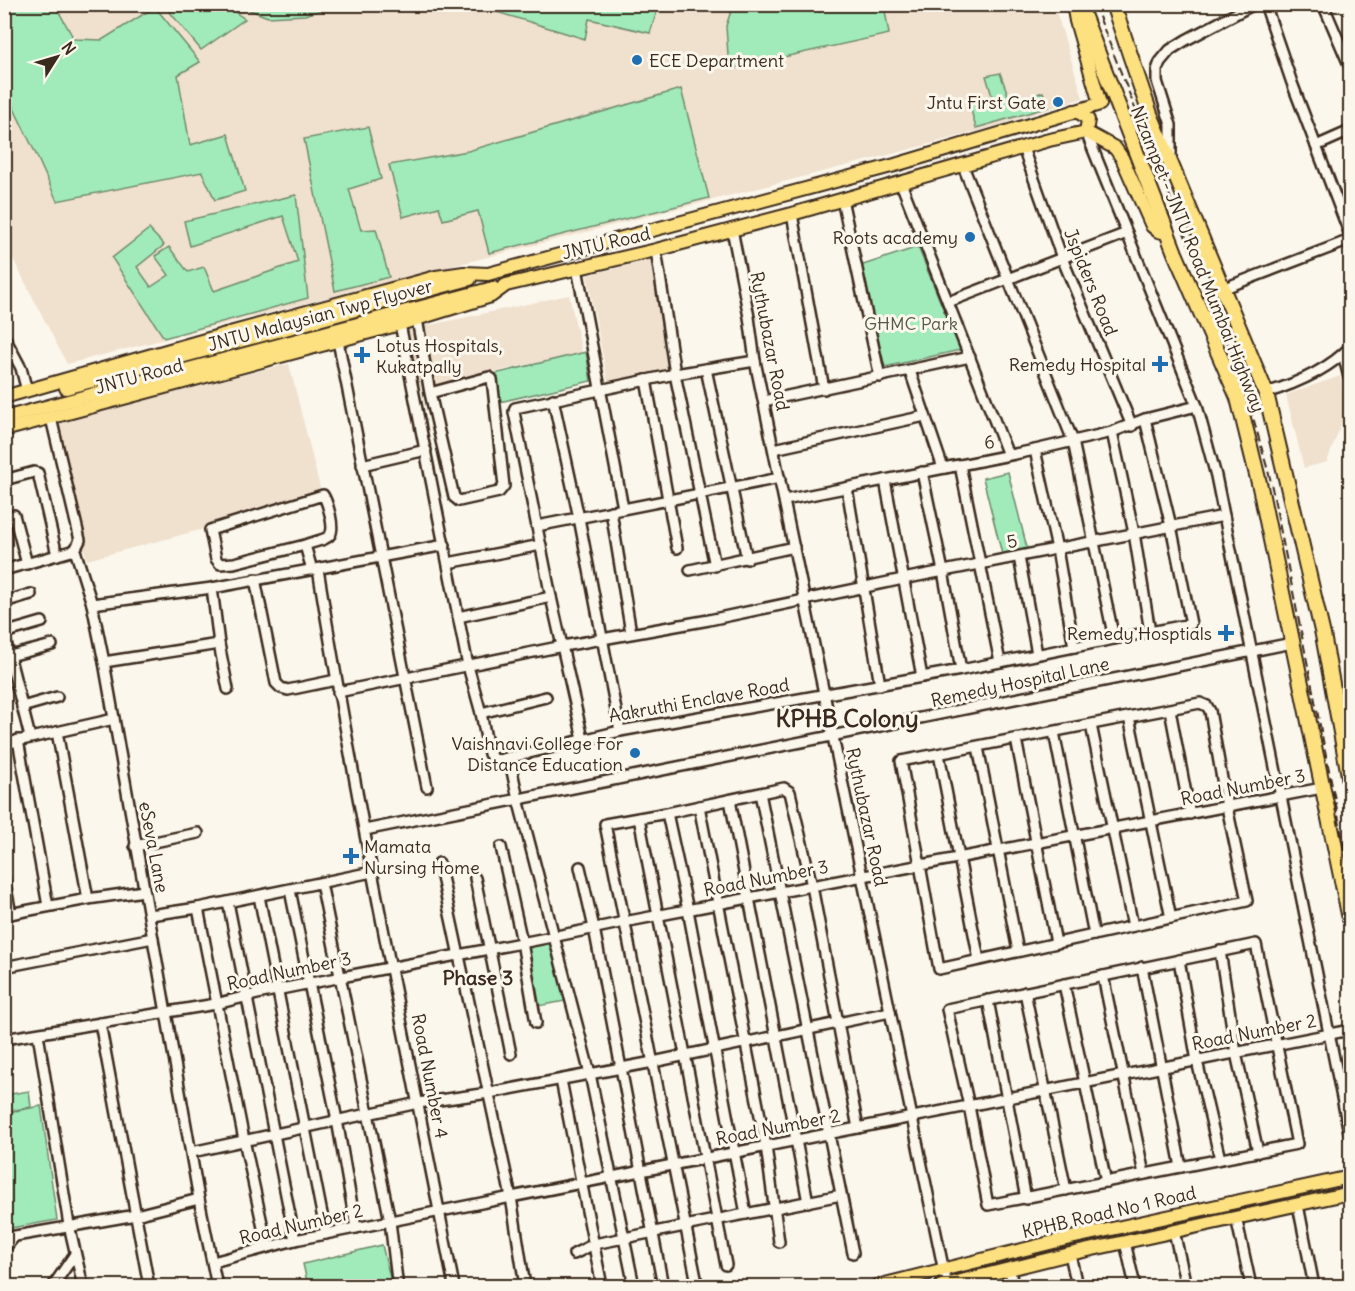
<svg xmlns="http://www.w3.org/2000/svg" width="1355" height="1291" font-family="Delius,sans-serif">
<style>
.built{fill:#f0e0ce}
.green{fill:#a1ebba;stroke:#6e8a6c;stroke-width:1.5}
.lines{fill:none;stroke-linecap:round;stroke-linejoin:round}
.minor-casing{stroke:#3b2a1e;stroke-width:14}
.major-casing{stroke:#3b2a1e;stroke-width:16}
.highway-casing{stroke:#3b2a1e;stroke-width:18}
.minor{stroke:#fbf7ec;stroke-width:9}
.major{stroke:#fde080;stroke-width:12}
.highway{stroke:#fde080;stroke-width:14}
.rail{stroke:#3b2a1e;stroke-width:2;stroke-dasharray:9 4.5;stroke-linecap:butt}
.poi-dot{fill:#1f6fb2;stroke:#fbf7ec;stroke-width:2}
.labels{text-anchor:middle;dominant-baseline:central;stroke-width:6;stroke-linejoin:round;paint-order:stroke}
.poi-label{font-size:18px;fill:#3b2a1e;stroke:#fbf7ec;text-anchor:end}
.street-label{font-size:18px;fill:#3b2a1e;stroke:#fbf7ec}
.park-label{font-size:18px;fill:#545a45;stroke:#fbf7ec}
.neighbourhood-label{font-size:20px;font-weight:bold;fill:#3b2a1e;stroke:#fbf7ec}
.district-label{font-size:24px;font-weight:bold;fill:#3b2a1e;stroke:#fbf7ec}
</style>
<rect width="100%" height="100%" fill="#fbf7ec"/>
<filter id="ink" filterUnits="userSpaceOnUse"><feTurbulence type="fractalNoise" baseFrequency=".0167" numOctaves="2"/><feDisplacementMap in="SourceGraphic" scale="12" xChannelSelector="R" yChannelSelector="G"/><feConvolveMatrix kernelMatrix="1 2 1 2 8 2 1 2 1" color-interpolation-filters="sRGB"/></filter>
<g filter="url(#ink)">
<g class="built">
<path d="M 4,5 L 1054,5 L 1083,98 L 993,127 L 877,158 L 67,364 L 5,243 Z"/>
<path d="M 651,260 L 671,370 L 608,382 L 587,275 Z"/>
<path d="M 569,295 L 582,353 L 420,388 L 407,330 Z"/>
<path d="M 289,364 L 323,500 L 192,532 L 87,560 L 49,423 L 155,395 Z"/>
<path d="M 1340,376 L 1348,406 L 1327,462 L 1304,468 L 1286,395 Z"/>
</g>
<g class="green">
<path d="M 5,4 L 55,5 L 74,39 L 102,40 L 155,7 L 200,62 L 178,75 L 190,145 L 228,134 L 245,191 L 215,200 L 202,172 L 57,201 L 34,150 L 5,90 Z"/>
<path d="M 164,5 L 224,5 L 245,19 L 201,50 Z"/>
<path d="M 236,5 L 338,5 L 305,15 L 268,17 Z"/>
<path d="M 474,5 L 659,5 L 650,33 L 589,19 L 585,39 Z"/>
<path d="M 733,5 L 808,5 L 820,12 L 829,5 L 854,5 L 862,9 L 866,5 L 884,5 L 889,34 L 729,69 L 726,26 Z"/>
<path d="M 1000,73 L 1011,103 L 1043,92 L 1049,107 L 976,128 L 969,103 L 992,96 L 986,76 Z"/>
<path d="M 681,89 L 709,198 L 489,253 L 478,211 L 443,220 L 439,207 L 403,217 L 389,165 L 468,151 Z"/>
<path d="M 368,127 L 381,179 L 349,189 L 361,230 L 376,229 L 389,277 L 335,291 L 304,139 Z"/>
<path d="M 296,195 L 308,298 L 164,338 L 112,258 L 149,229 L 164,245 L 137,267 L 151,287 L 169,275 L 155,256 L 169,247 L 188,272 L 204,267 L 214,291 L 298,262 L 283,216 L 190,246 L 184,221 Z"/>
<path d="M 918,247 L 960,350 L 885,367 L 860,266 Z"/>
<path d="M 586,352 L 591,381 L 495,403 L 490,375 Z"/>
<path d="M 1008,472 L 1028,552 L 1003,558 L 983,478 Z"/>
<path d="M 557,940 L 571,1000 L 538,1006 L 524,947 Z"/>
<path d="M 29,1091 L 31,1107 L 5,1112 L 5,1095 Z"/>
<path d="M 41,1106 L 57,1220 L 5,1229 L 5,1113 Z"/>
<path d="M 382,1245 L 392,1286 L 308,1286 L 303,1264 Z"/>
</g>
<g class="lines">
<defs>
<g id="minor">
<path d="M 1265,4 L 1292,83 L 1350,235"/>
<path d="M 1323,4 L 1350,67"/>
<path d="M 1086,132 L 1197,406 L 1216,476 L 1350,1137"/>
<path d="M 1316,146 L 1350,131"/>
<path d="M 1023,148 L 1062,258 L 1132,426"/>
<path d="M 1171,158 L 1171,125 L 1157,81 L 1157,70 L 1160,62 L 1170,50 L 1186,40 L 1254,4"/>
<path d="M 963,166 L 1073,441 L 1114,639 L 1191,624 L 1171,526 L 1145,419"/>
<path d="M 901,183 L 1008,455"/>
<path d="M 842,199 L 880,377"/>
<path d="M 792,214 L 824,389"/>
<path d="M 732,229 L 749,317 L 755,361 L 947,1286"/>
<path d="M 656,250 L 675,374 L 715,566"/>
<path d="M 577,268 L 623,508"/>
<path d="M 1222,289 L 1350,240"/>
<path d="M 948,302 L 1127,233"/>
<path d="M 417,319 L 430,393 L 454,497 L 459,501 L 499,492 L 504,486 L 492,379 L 489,377 L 430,393"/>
<path d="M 400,324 L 468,666 L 481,713 L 489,754 L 494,759 L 499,760 L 620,731 L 961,670 L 1114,639"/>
<path d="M 4,336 L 21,368 L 27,391"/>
<path d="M 338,341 L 427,787"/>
<path d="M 1343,354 L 1350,381"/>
<path d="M 706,369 L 747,559"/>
<path d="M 910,371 L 943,468 L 960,465 L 1000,662"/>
<path d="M 646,380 L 677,548"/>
<path d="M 1266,393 C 1295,384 1329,369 1350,347"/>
<path d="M 553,399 L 579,518 L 620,731"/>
<path d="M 764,401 L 970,357"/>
<path d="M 51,418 L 80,540 L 75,550 L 92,604 L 104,662 L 199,1199 L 217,1286"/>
<path d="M 1112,432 L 1134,533 L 1150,632"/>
<path d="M 774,449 L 925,416"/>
<path d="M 1035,450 L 1057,549 L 1074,647"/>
<path d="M 362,465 L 426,450"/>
<path d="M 922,472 L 943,571 L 961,670"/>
<path d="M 4,480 L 34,472 L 38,473 L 57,555"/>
<path d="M 885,480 L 922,677"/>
<path d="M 847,488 L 880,685"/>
<path d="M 785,500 L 1035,450 L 1112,432 L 1145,419 L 1197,406"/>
<path d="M 611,511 L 631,633"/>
<path d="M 14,515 L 27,564"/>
<path d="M 537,526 L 780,478"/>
<path d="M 305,545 C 328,537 336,541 330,514 C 328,507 327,501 323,495 L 210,530 L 216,559 L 220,564 L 234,563 L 305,545 L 312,570"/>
<path d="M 1019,557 L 1037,654"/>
<path d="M 448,563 L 541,545"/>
<path d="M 318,569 C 357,809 407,1048 454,1286"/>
<path d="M 4,570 L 75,550"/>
<path d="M 690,570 L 794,547"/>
<path d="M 255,579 L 276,683 L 281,688 L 288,690 L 336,680"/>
<path d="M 212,588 L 219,644 L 228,689"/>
<path d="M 4,602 L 31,594"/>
<path d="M 92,604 L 212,588 L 445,545"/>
<path d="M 458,617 L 551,597"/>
<path d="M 4,633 L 42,622"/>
<path d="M 4,635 L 30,737"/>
<path d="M 10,656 L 52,645"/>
<path d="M 104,662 L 219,644"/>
<path d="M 338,692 L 563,646 L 709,620 L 903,579 L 1224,516"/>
<path d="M 1200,703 L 1207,706 L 1210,711 L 1227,807 L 1247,901 L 939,969 L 901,761 Z"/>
<path d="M 22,707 L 57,697"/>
<path d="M 1170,710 L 1190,814"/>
<path d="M 481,713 L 546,697"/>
<path d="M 1129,717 L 1171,918"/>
<path d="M 1091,725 L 1133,926"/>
<path d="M 57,732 L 88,899"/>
<path d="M 1054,732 L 1094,935"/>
<path d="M 583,739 L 551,597 L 514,412 L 515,408 L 675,374 L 755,361"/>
<path d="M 1016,739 L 1056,943"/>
<path d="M 18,740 L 48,906"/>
<path d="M 4,744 L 114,719"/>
<path d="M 978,747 L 1018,951"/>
<path d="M 939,754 L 979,960"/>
<path d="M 509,757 L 518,799 L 590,1074 L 634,1286"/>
<path d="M 760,793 L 853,1253"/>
<path d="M 730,800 L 808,1202"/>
<path d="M 699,806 L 766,1146 L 779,1242"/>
<path d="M 667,813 L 688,910 L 746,1214"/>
<path d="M 639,818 L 726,1265"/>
<path d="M 365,830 L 1292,643"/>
<path d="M 135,846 L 198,833"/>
<path d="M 501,847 L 522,942 L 536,1023"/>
<path d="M 439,863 L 511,1197 L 525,1286"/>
<path d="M 580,867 L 594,928 L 663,1286"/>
<path d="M 4,878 L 11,914"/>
<path d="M 475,878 L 511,1054"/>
<path d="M 321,883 L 390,1221 L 397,1280"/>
<path d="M 290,890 L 337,1120 L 356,1228"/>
<path d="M 259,896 L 326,1234"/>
<path d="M 228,902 L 295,1240"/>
<path d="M 198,908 L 244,1140 L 267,1246"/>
<path d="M 4,915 L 88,899 L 144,891"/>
<path d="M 150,915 L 198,908 L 372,872"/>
<path d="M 1256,944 L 1297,1144 L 988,1205 L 969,1106 L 947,1009 Z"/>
<path d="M 1220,951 L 1236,1053 L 1258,1152"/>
<path d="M 1179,960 L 1197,1061 L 1220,1159"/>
<path d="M 4,967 L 153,938"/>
<path d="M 1142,967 L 1181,1167"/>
<path d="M 1103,976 L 1144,1174"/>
<path d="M 1064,984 L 1106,1182"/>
<path d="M 1025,992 L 1066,1190"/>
<path d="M 988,1000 L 1026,1199"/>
<path d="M 100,1023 L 149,1286"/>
<path d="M 38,1034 L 69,1225 L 83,1286"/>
<path d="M 4,1039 L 216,1004 C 256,993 296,986 337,978 C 432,959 529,943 624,922 L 1322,788"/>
<path d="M 561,1080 L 602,1286"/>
<path d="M 192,1152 L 418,1103 L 489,1093 L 653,1062 L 890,1012"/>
<path d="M 1298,1205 L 1314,1286"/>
<path d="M 1236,1217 L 1251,1286"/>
<path d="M 1174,1231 L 1186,1286"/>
<path d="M 4,1238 L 136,1215 L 199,1199"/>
<path d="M 1125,1242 L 1135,1286"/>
<path d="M 4,1249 L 14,1237"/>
<path d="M 574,1254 L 594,1244 L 841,1195"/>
<path d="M 1070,1254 L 1077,1286"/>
<path d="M 213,1262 L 295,1240 L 1350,1030"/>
<path d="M 1010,1270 L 1013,1286"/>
<path d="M 697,1283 L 605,824 L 667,813 L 784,788 L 790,792 L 812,886 L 858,1128"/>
<path d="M 53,1286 L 75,1254"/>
</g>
<g id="major">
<path d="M 1074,111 L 1082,114 L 1088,120 L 1086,132"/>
<path d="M 66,388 L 470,279"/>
<path d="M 4,397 L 226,334 L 436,277 L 464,273 L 488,274 L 895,165 L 1100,104 L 1076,21 L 1073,4"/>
<path d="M 4,418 L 493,288"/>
<path d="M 4,430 L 400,324 L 491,296 L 506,285 L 656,250 L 792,214 L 1049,140 L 1086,132 L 1115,148 L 1122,158 L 1152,226 L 1158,231 L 1168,233"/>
<path d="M 877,1286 L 1066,1239 L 1350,1177"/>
<path d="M 941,1286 L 1070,1254 L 1350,1193"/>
</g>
<g id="highway">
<path d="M 1079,4 L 1175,253 L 1238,398 L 1260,487 L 1350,919"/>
<path d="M 1113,4 L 1150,114 L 1266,393 L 1323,635 L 1350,781"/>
</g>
</defs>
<use href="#minor" class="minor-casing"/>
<use href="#major" class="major-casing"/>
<use href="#highway" class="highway-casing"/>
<use href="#minor" class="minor"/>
<use href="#major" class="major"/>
<use href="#highway" class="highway"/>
<path class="rail" d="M 1094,4 L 1244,385 L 1270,478 L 1350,874"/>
</g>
</g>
<g class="poi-dot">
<circle cx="637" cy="60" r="6"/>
<circle cx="1058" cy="102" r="6"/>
<circle cx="970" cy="237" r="6"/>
<path d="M359 346h6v6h6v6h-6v6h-6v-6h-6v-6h6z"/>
<path d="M1157 355h6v6h6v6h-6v6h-6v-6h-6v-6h6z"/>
<path d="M1223 624h6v6h6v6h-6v6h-6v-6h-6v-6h6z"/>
<circle cx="635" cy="753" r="6"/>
<path d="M348 847h6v6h6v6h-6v6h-6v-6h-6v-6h6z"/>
</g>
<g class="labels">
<g class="poi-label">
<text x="649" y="60" text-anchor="start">ECE Department</text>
<text x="1046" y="102">Jntu First Gate</text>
<text x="958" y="237">Roots academy</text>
<text x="376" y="345" text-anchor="start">Lotus Hospitals,<tspan x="376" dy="21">Kukatpally</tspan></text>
<text x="1146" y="364">Remedy Hospital</text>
<text x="1212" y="633">Remedy Hosptials</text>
<text x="623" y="743">Vaishnavi College For<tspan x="623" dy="21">Distance Education</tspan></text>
<text x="364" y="846" text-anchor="start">Mamata<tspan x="364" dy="21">Nursing Home</tspan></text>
</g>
<g class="street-label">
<text transform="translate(606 243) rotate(-13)">JNTU Road</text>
<text transform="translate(1198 259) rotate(68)">Nizampet - JNTU Road Mumbai Highway</text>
<text transform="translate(1091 282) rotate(68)">Jspiders Road</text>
<text transform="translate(320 315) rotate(-15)">JNTU Malaysian Twp Flyover</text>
<text transform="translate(770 341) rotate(79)">Rythubazar Road</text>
<text transform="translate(139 376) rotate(-15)">JNTU Road</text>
<text transform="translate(989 442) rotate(-11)">6</text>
<text transform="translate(1012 541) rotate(-10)">5</text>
<text transform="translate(1020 682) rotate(-12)">Remedy Hospital Lane</text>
<text transform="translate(699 700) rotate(-10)">Aakruthi Enclave Road</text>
<text transform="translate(1243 787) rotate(-11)">Road Number 3</text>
<text transform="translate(867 817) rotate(78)">Rythubazar Road</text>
<text transform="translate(154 847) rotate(79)">eSeva Lane</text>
<text transform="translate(766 878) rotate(-11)">Road Number 3</text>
<text transform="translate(289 971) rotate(-12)">Road Number 3</text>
<text transform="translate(1254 1032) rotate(-11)">Road Number 2</text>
<text transform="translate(430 1076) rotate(79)">Road Number 4</text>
<text transform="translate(778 1127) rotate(-11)">Road Number 2</text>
<text transform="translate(1109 1212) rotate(-13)">KPHB Road No 1 Road</text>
<text transform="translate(301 1224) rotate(-13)">Road Number 2</text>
</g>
<g class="park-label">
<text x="911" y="323">GHMC Park</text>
</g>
<g class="neighbourhood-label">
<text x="478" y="977">Phase 3</text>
</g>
<g class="district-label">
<text x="847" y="718">KPHB Colony</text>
</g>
</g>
<rect width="1355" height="1291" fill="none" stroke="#fbf7ec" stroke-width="24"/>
<rect x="12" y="12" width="1331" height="1267" fill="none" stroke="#3b2a1e" stroke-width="2" filter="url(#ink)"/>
<g transform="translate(57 57) rotate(53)" stroke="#fbf7ec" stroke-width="4.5" paint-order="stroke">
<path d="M0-4.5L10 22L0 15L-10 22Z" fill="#3b2a1e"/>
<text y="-9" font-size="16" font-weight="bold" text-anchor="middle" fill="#3b2a1e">N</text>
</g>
</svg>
